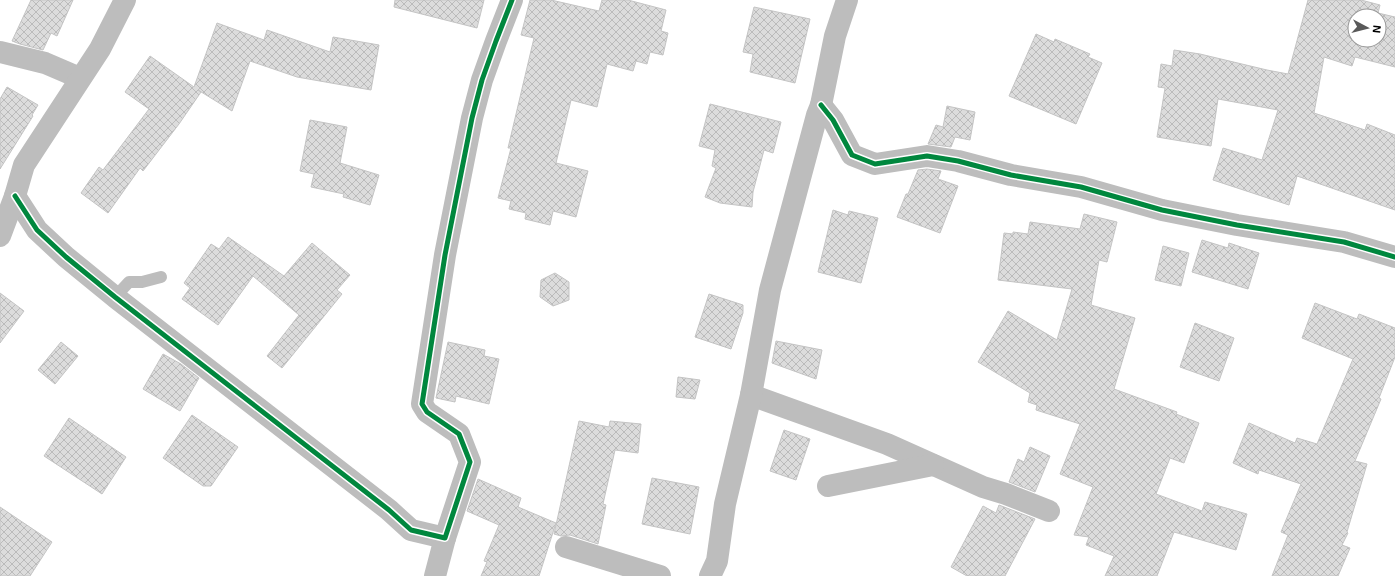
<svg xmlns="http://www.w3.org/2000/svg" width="1395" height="576" font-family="'Exo 2',sans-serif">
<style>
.building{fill:url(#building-cross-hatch);stroke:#c4c4c4;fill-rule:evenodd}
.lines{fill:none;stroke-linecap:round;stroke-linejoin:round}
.service{stroke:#bdbdbd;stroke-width:12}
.minor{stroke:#bdbdbd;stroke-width:22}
.cycleway-casing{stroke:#fff;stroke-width:8}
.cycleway{stroke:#00873e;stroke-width:5}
</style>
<defs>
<pattern id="building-cross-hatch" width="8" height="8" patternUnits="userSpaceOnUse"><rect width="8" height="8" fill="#dcdcdc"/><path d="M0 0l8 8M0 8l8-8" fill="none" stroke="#bbb"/></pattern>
</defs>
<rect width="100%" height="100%" fill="#fff"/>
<g class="building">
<path d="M 31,0 L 73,0 L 57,36 L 51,33 L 43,50 L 20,44 L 12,41 Z"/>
<path d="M 395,0 L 484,0 L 477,28 L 394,7 Z"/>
<path d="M 530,0 L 551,0 L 599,11 L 602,0 L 628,0 L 666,10 L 661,31 L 668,33 L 663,55 L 650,52 L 647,64 L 636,61 L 633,71 L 607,64 L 597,107 L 571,100 L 556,163 L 588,171 L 576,217 L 553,211 L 550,225 L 525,219 L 526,213 L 509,209 L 511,201 L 498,198 L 511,148 L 508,148 L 534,38 L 521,35 Z"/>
<path d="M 1308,0 L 1361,0 L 1380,5 L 1378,13 L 1395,17 L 1395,67 L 1355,57 L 1352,66 L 1324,57 L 1314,113 L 1365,130 L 1367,124 L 1395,135 L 1395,210 L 1297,176 L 1289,205 L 1213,180 L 1223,148 L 1262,160 L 1278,110 L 1218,99 L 1211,146 L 1157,137 L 1165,88 L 1158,87 L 1161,64 L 1172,66 L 1174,50 L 1200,54 L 1267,70 L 1288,74 ZM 1355,16 L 1379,16 L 1379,40 L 1355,40 Z"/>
<path d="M 754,7 L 810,19 L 795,83 L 750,72 L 753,54 L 743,52 Z"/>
<path d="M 217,23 L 264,40 L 267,30 L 330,52 L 333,37 L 379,45 L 371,90 L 297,77 L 250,61 L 232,111 L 198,90 L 201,92 L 179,124 L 143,171 L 140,168 L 108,213 L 81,193 L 99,167 L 103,170 L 149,109 L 125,92 L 150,56 L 194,87 Z"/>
<path d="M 1036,34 L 1054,42 L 1055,39 L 1090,54 L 1088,57 L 1102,63 L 1076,124 L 1009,96 Z"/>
<path d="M 7,87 L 38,105 L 32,115 L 33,116 L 0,169 L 0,99 Z"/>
<path d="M 710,104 L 781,122 L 773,153 L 764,150 L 753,192 L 752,207 L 720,203 L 705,197 L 716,168 L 712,166 L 715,150 L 699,146 Z"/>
<path d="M 947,106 L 975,112 L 970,140 L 955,137 L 951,147 L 928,144 L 936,125 L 943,127 Z"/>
<path d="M 310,120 L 347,127 L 340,163 L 379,175 L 370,205 L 343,197 L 344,194 L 311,187 L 314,174 L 300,171 Z"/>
<path d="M 927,169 L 941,171 L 938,179 L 958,186 L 940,233 L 897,217 L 906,194 L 908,194 L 918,170 Z"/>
<path d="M 833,210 L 848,215 L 849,211 L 878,218 L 861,283 L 818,272 Z"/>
<path d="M 1084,214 L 1117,222 L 1107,262 L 1099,260 L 1091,305 L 1135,318 L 1114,389 L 1177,412 L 1176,414 L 1199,423 L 1184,463 L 1170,458 L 1156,494 L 1202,511 L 1205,502 L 1247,514 L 1236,550 L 1174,532 L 1157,576 L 1105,576 L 1114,556 L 1086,545 L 1089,537 L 1074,535 L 1093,487 L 1060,474 L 1080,424 L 1036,410 L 1037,405 L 1028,402 L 1030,393 L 978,362 L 1008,311 L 1057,340 L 1072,289 L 998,280 L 1004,233 L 1013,234 L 1013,232 L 1028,234 L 1030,222 L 1080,229 Z"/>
<path d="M 228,237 L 284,276 L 312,243 L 350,275 L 337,290 L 342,294 L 282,368 L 267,356 L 299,315 L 253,276 L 218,325 L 182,299 L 190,288 L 184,283 L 211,244 L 219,249 Z"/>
<path d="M 1202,240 L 1228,248 L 1229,243 L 1259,253 L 1248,289 L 1192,272 Z"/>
<path d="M 1163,246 L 1189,253 L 1181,286 L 1155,280 Z"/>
<path d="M 555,273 L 569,282 L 569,300 L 553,306 L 540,297 L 541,280 Z"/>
<path d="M 0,293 L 24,311 L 0,343 Z"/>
<path d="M 709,294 L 743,305 L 743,313 L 731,349 L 695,337 Z"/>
<path d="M 1315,303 L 1357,319 L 1359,314 L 1395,328 L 1395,357 L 1379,398 L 1381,399 L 1355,461 L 1367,464 L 1347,532 L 1348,533 L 1342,545 L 1350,548 L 1338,576 L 1272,576 L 1288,535 L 1281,532 L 1301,484 L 1259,470 L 1258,474 L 1233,463 L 1249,423 L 1295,443 L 1297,438 L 1317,444 L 1353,359 L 1302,338 Z"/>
<path d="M 1195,323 L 1234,338 L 1219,381 L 1180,367 Z"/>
<path d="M 776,341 L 822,350 L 816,379 L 772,363 Z"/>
<path d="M 61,342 L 78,356 L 55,384 L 38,370 Z"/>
<path d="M 448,342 L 485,350 L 484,356 L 499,359 L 489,404 L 456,396 L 455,402 L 436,398 Z"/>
<path d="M 163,354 L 181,364 L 199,378 L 180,411 L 143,389 Z"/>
<path d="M 678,377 L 700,380 L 695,399 L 676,397 Z"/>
<path d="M 192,415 L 238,447 L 211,486 L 203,486 L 163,458 Z"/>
<path d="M 69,418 L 126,457 L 102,494 L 44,456 Z"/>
<path d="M 579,421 L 609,427 L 610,421 L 641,424 L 638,453 L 615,450 L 603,504 L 606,505 L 598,544 L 570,535 L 561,536 L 554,534 Z"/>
<path d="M 784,430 L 810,439 L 796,480 L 770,471 Z"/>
<path d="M 1030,447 L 1050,456 L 1035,492 L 1009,482 L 1018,459 L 1024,462 Z"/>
<path d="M 652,478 L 699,487 L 690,534 L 642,524 Z"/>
<path d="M 478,479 L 521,498 L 518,507 L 556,523 L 539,576 L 481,576 L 487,562 L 484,561 L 499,525 L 467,511 Z"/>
<path d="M 999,505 L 1035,519 L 1005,576 L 967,576 L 951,567 L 983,506 L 996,513 Z"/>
<path d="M 0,507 L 52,542 L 30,576 L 0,576 Z"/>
</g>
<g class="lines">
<path class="service" d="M 115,297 L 129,282 L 142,282 L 161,277"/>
<g class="minor">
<path d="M 0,52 L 45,63 L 80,78"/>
<path d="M 821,105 L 833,120 L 852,155 L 875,164 L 927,156 L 958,161 L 1011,175 L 1081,187 L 1162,210 L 1237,225 L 1344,242 L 1395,257"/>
<path d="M 15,196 L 37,230 L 66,257 L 115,297 L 389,510 L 411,530 L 445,538 L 470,462 L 459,434 L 427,412 L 422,404 L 445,255 L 472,118 L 482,80 L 496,41 L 512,0"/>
<path d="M 0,236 L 15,196 L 24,165 L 100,49 L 125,0"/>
<path d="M 751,395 L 887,444 L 983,487 L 1006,494 L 1049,511"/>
<path d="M 828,486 L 933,465"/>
<path d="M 566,547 L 660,576"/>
<path d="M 435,576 L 445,538"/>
<path d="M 710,576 L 717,561 L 725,504 L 751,395 L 770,290 L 817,115 L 821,105 L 835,36 L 847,0"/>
</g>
<defs>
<g id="cycleway">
<path d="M 821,105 L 833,120 L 852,155 L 875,164 L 927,156 L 958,161 L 1011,175 L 1081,187 L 1162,210 L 1237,225 L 1344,242 L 1395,257"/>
<path d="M 15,196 L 37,230 L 66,257 L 115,297 L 389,510 L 411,530 L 445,538 L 470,462 L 459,434 L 427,412 L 422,404 L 445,255 L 472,118 L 482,80 L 496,41 L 512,0"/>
</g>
</defs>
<use href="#cycleway" class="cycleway-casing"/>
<use href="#cycleway" class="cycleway"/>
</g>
<g transform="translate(1367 28) rotate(97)"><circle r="19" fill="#ffffff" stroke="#999999"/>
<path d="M0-3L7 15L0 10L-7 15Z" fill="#595959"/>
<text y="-6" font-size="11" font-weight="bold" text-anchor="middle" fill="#000000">N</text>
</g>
</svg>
